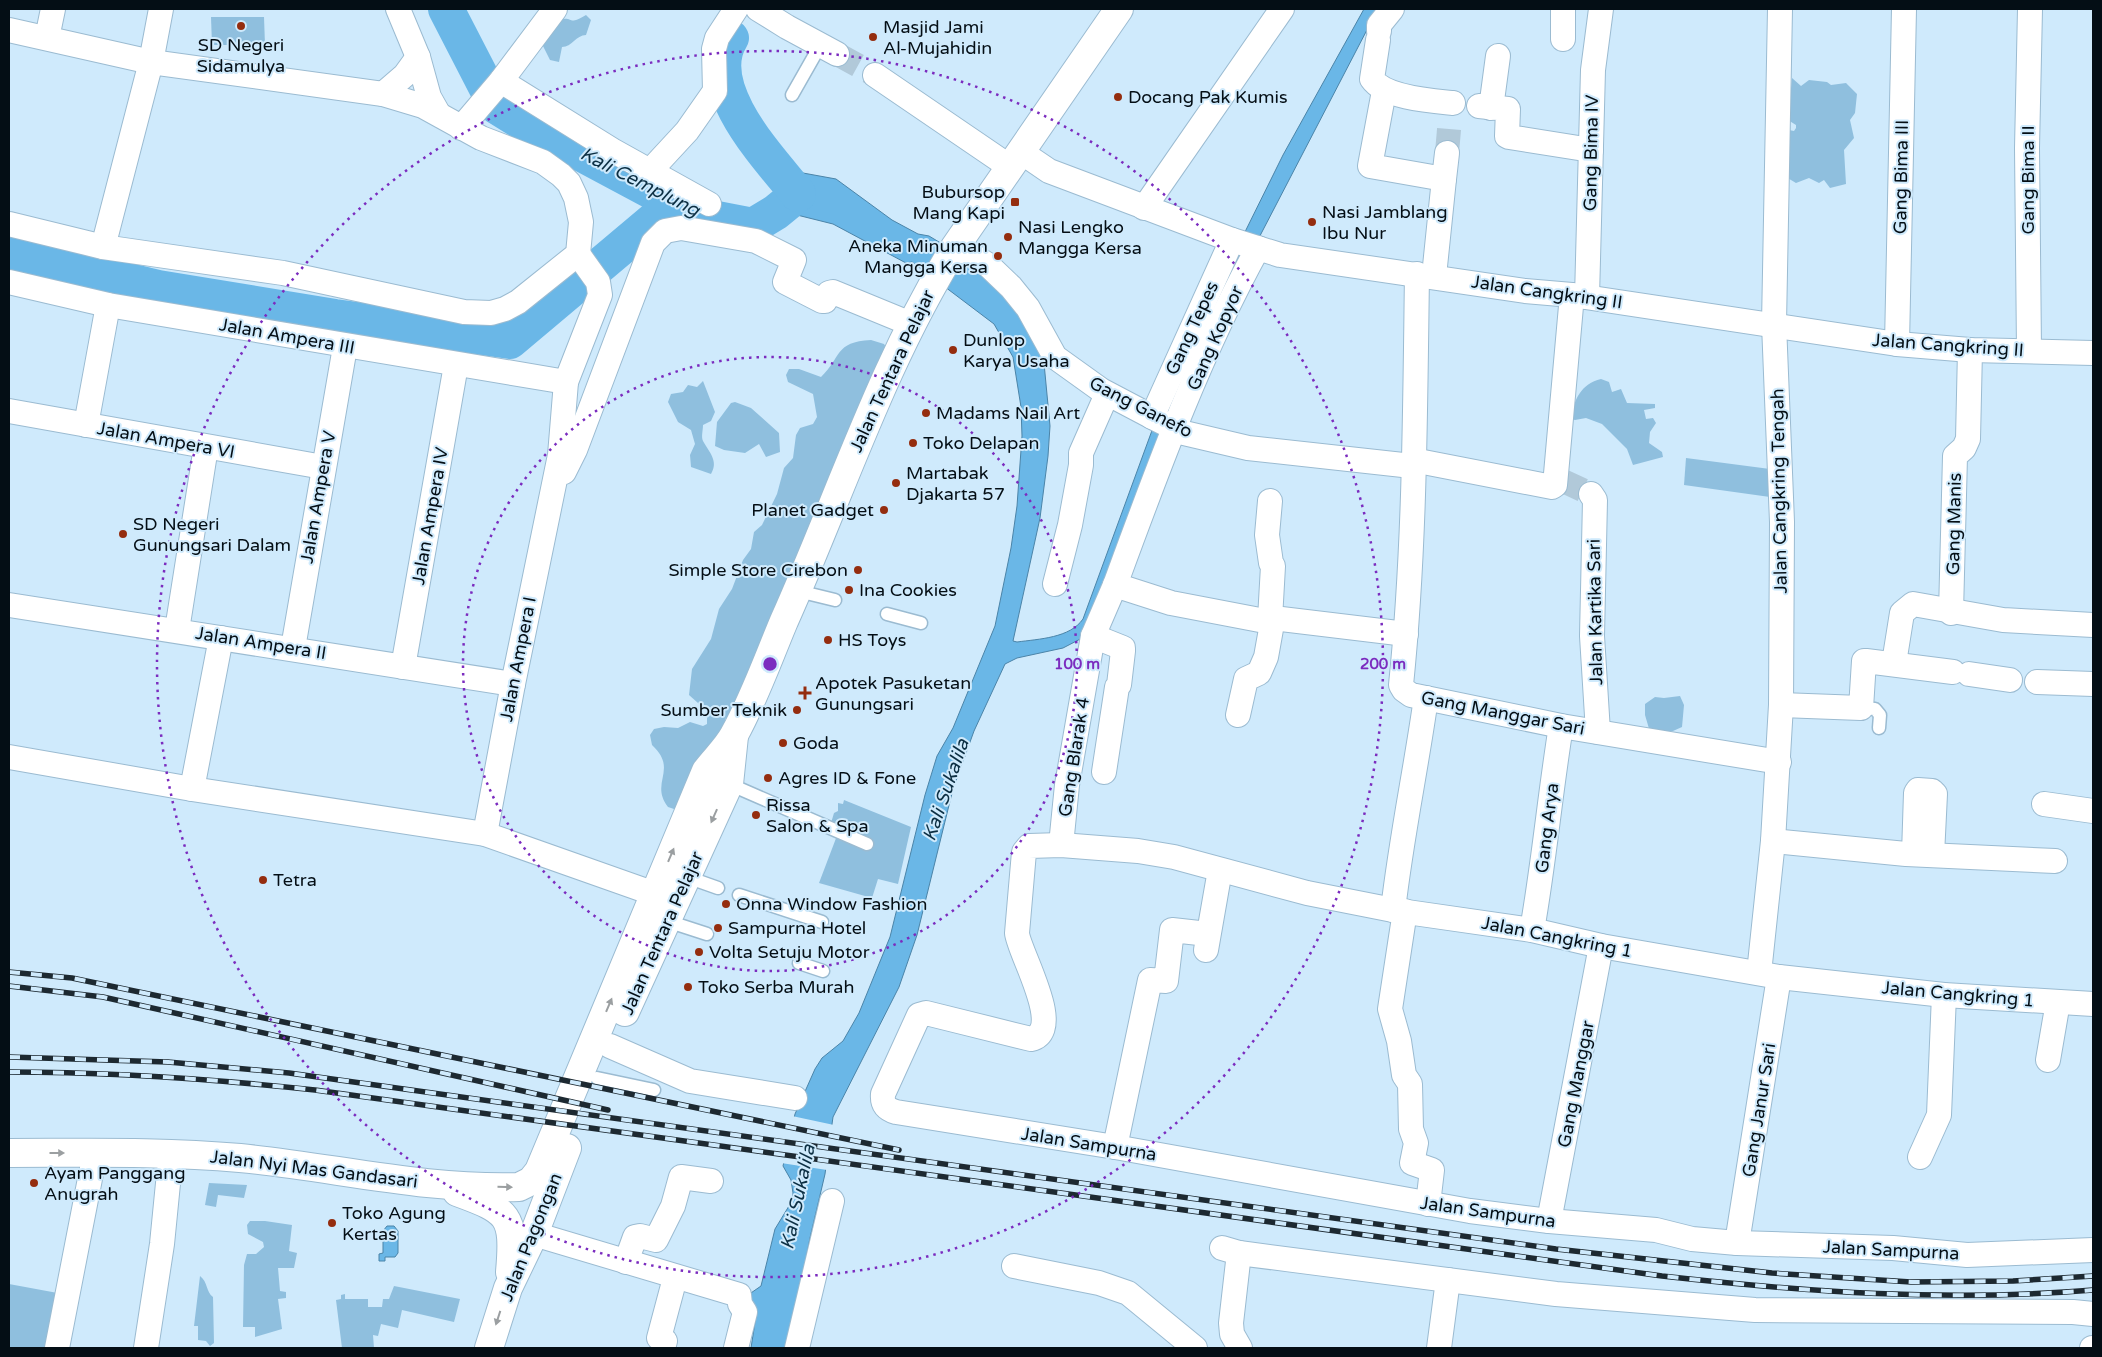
<svg xmlns="http://www.w3.org/2000/svg" width="2102" height="1357" font-family="'Varela Round',sans-serif">
<style>
.green{fill:#8fbfde}
.water{fill:#6ab7e7;stroke:#4b84a8}
.pier{fill:#cfeafc}
.lines{fill:none;stroke-linecap:round;stroke-linejoin:round}
.river{stroke:#6ab7e7;stroke-width:36}
.minor-tunnel{stroke:#b1c9d9;stroke-width:24;stroke-dasharray:24 12;stroke-linecap:butt}
.service-casing{stroke:#9bbbd1;stroke-width:15}
.minor-casing{stroke:#9bbbd1;stroke-width:26}
.secondary-casing{stroke:#9bbbd1;stroke-width:30}
.service{stroke:#fff;stroke-width:12}
.minor{stroke:#fff;stroke-width:24}
.secondary{stroke:#fff;stroke-width:28}
.rail-casing{stroke:#1d2931;stroke-width:5.5}
.rail{stroke:#cfeafc;stroke-width:4;stroke-dasharray:11;stroke-linecap:butt}
.oneway{fill:#9b9fa1}
.ring{fill:none;stroke:#7b2cbf;stroke-width:2.5;stroke-dasharray:2.5 5}
.poi-dot{fill:#942d0f;stroke:#cfeafc;stroke-width:2}
.labels{text-anchor:middle;dominant-baseline:central;stroke-width:4;stroke-linejoin:round;paint-order:stroke}
.poi-label{font-size:18px;fill:#040e15;stroke:#cfeafc;text-anchor:start}
.street-label{font-size:18px;fill:#040e15;stroke:#cfeafc}
.water-label{font-size:19px;font-style:italic;fill:#0c2f43;stroke:#cfeafc}
.centre{fill:#7b2cbf;stroke:#cfeafc;stroke-width:2.5}
.ring-label{font-size:15px;text-anchor:middle;font-weight:bold;fill:#7b2cbf;stroke:#cfeafc;stroke-width:4;stroke-linejoin:round;paint-order:stroke}
</style>
<rect width="100%" height="100%" fill="#cfeafc"/>
<g class="green">
<path d="M 586,15 L 591,20 L 586,35 C 576,35 572,47 562,47 L 559,62 L 550,60 L 541,42 L 561,19 C 575,17 567,26 586,15 Z"/>
<path d="M 211,17 L 264,17 L 265,45 L 212,45 Z"/>
<path d="M 1792,78 L 1801,86 L 1809,80 L 1827,82 L 1831,85 L 1846,83 L 1857,94 L 1855,113 L 1850,120 L 1854,138 L 1844,150 L 1846,184 L 1830,188 L 1824,180 L 1819,183 L 1809,178 L 1796,183 L 1786,177 L 1789,130 L 1794,131 L 1796,128 L 1796,125 L 1788,120 Z"/>
<path d="M 871,340 L 884,344 L 886,347 L 735,715 L 725,719 L 725,726 L 677,810 L 668,807 C 649,782 679,770 652,745 L 650,735 L 654,729 L 664,727 L 678,728 L 690,722 L 703,726 L 707,724 L 707,711 L 689,695 L 692,669 L 711,639 L 719,609 L 732,589 L 743,560 L 751,549 L 754,532 L 762,525 L 777,494 L 784,468 L 793,458 L 796,435 L 800,428 L 813,424 L 817,417 L 813,394 L 788,382 L 786,375 L 789,369 L 799,369 L 821,377 C 842,357 834,342 871,340 Z"/>
<path d="M 1601,379 L 1609,382 L 1612,392 L 1621,389 L 1627,403 L 1655,404 L 1655,408 L 1644,410 L 1646,419 L 1653,418 L 1656,423 L 1650,432 L 1649,443 L 1662,452 L 1663,457 L 1633,465 L 1627,449 L 1602,424 L 1586,418 L 1575,420 L 1571,419 C 1574,399 1581,384 1601,379 Z"/>
<path d="M 703,381 L 715,412 L 711,421 L 703,425 C 703,430 701,437 703,441 C 709,452 719,461 711,474 L 691,467 L 690,455 L 695,444 L 691,430 L 678,422 L 668,402 L 671,394 L 683,392 L 688,385 L 697,387 Z"/>
<path d="M 735,402 L 751,408 L 779,433 L 780,452 L 766,457 L 759,444 L 745,453 L 724,450 L 715,446 L 717,422 L 731,403 Z"/>
<path d="M 1686,458 L 1770,469 L 1770,497 L 1684,485 Z"/>
<path d="M 1680,696 L 1684,705 L 1682,727 L 1673,731 L 1650,732 L 1645,715 L 1645,704 L 1655,697 L 1664,698 Z"/>
<path d="M 844,800 L 911,827 L 898,884 L 878,879 L 872,898 L 819,883 L 838,833 L 831,823 L 834,813 L 838,811 L 838,803 L 843,804 Z"/>
<path d="M 209,1183 L 247,1185 L 244,1198 L 218,1195 L 216,1207 L 205,1205 Z"/>
<path d="M 250,1221 L 265,1221 L 292,1225 L 289,1251 L 297,1253 L 294,1268 L 278,1268 L 280,1291 L 286,1292 L 286,1298 L 278,1299 L 282,1329 L 255,1337 L 255,1327 L 243,1327 L 244,1265 L 247,1254 L 256,1254 L 264,1247 L 263,1242 L 248,1234 L 247,1225 Z"/>
<path d="M 200,1276 C 208,1282 206,1292 213,1297 L 214,1343 L 210,1346 L 206,1341 L 198,1340 L 198,1326 L 194,1326 Z"/>
<path d="M 9,1284 L 63,1294 L 52,1348 L 9,1348 Z"/>
<path d="M 394,1286 L 460,1299 L 454,1322 L 402,1310 L 398,1328 L 381,1324 L 378,1336 L 373,1335 L 374,1348 L 342,1348 L 336,1300 L 341,1299 L 341,1295 L 345,1294 L 345,1299 L 368,1299 L 368,1307 L 382,1307 L 383,1299 L 389,1299 Z"/>
</g>
<g class="water">
<path d="M 1364,9 L 1384,9 L 1369,26 L 1250,255 L 1088,635 L 1063,648 L 1017,658 L 1005,664 L 974,731 L 953,789 L 917,935 L 899,987 L 833,1117 L 825,1174 L 810,1238 L 789,1348 L 751,1348 L 756,1316 L 748,1295 L 761,1286 L 775,1229 L 792,1201 L 793,1193 L 791,1180 L 783,1166 L 795,1114 L 815,1069 L 822,1058 L 843,1041 L 859,1013 L 890,937 L 925,795 L 937,756 L 953,728 L 995,626 L 1011,548 L 1017,506 L 1022,436 L 1021,407 L 1013,357 L 994,324 L 912,262 L 906,263 L 833,224 L 789,213 L 778,190 L 792,171 L 836,179 L 892,220 L 918,234 L 929,236 L 974,263 L 1010,297 L 1033,331 L 1044,363 L 1050,426 L 1048,456 L 1040,518 L 1013,641 L 1017,642 C 1039,639 1070,638 1083,619 L 1154,425 L 1198,327 L 1283,155 Z"/>
<path d="M 387,1226 L 394,1226 L 398,1231 L 398,1253 L 395,1257 L 385,1257 L 385,1261 L 379,1261 L 379,1254 L 383,1253 L 383,1231 Z"/>
</g>
<path class="pier" d="M 792,1116 L 834,1125 L 827,1170 L 781,1163 Z"/>
<g class="lines">
<g class="river">
<path d="M 446,9 L 496,106 L 522,122 L 696,215 L 753,226 L 776,212 L 798,194"/>
<path d="M 731,38 C 700,87 769,158 798,194"/>
<path d="M 9,252 L 158,288 L 335,317 L 510,341 L 674,203"/>
</g>
<g class="minor-tunnel">
<path d="M 837,54 L 875,75"/>
<path d="M 1447,153 L 1450,118"/>
<path d="M 1561,480 L 1591,494"/>
</g>
<defs>
<g id="service">
<path d="M 792,95 L 821,44"/>
<path d="M 798,591 L 835,600"/>
<path d="M 887,614 L 921,623"/>
<path d="M 1861,708 L 1875,709 L 1880,715 L 1879,728"/>
<path d="M 729,784 L 867,844"/>
<path d="M 687,877 L 718,888"/>
<path d="M 739,895 L 822,922"/>
<path d="M 667,921 L 707,934"/>
<path d="M 799,963 L 823,971"/>
<path d="M 597,1078 L 654,1090"/>
</g>
<g id="minor">
<path d="M 398,9 L 418,57 L 429,97 L 438,113"/>
<path d="M 758,9 L 787,27 L 837,54"/>
<path d="M 1563,9 L 1563,39"/>
<path d="M 9,30 L 151,62 L 383,94 L 423,106 L 481,138 L 543,162 L 561,175 L 569,183 L 576,198 L 581,222 L 578,254 L 518,302 L 505,309 L 491,313 L 464,312 L 283,273 L 103,247 L 9,224"/>
<path d="M 1379,31 L 1379,25 L 1392,9"/>
<path d="M 47,38 L 53,9"/>
<path d="M 1378,40 L 1372,79 C 1385,98 1432,101 1453,103"/>
<path d="M 875,75 L 1010,167"/>
<path d="M 501,81 L 612,150 L 709,204"/>
<path d="M 1384,91 L 1370,166 L 1444,179 L 1447,153"/>
<path d="M 383,94 L 405,75 L 418,57"/>
<path d="M 1479,106 L 1508,109 L 1507,136 L 1509,137 L 1591,150"/>
<path d="M 1491,108 L 1498,56"/>
<path d="M 461,128 L 501,81 L 555,9"/>
<path d="M 1021,152 L 1049,171 L 1232,240 L 1280,255 L 1525,291 L 1572,295 L 1897,344 L 1970,350 L 2093,353"/>
<path d="M 650,171 L 687,131 L 715,91 L 714,49 L 717,38 L 736,9"/>
<path d="M 1144,208 L 1282,9"/>
<path d="M 956,245 L 988,265 L 1011,287 L 1028,308 L 1055,357 L 1101,390 L 1156,419 L 1184,433 L 1248,448 L 1412,466"/>
<path d="M 103,247 L 151,62 L 161,9"/>
<path d="M 1258,248 C 1199,355 1157,471 1115,585 L 1171,603 L 1265,621 L 1273,618 L 1406,634"/>
<path d="M 1417,274 C 1415,410 1415,548 1401,685 L 1404,690 L 1411,695 L 1561,726 L 1779,762"/>
<path d="M 1434,276 L 1444,179"/>
<path d="M 9,282 L 108,305 L 566,382"/>
<path d="M 1587,297 L 1593,70 L 1601,9"/>
<path d="M 1897,344 L 1904,9"/>
<path d="M 2029,351 L 2027,148 L 2030,9"/>
<path d="M 9,411 L 323,467"/>
<path d="M 1152,417 L 1232,240"/>
<path d="M 86,425 L 108,305"/>
<path d="M 1413,460 L 1552,487 L 1555,485 L 1572,295"/>
<path d="M 564,472 L 575,450 L 653,243 L 665,231 L 681,228 L 756,241 L 794,260 L 785,282 L 822,301 L 825,301 L 829,293 L 833,292 L 911,324"/>
<path d="M 1591,494 L 1595,500 L 1592,636 L 1598,732"/>
<path d="M 1270,501 L 1267,535 L 1271,563 L 1273,566 L 1270,619"/>
<path d="M 1055,584 L 1070,525 L 1081,465 L 1081,453 L 1107,394"/>
<path d="M 9,605 L 513,684"/>
<path d="M 1951,613 L 1955,456 L 1964,448 L 1968,439 L 1970,350"/>
<path d="M 177,630 L 206,447"/>
<path d="M 1093,636 L 1123,648 L 1123,651 L 1119,685 L 1117,687 L 1104,772"/>
<path d="M 293,648 L 345,347"/>
<path d="M 1894,663 L 1902,613 L 1913,604 L 2003,620 L 2093,625"/>
<path d="M 403,667 L 456,365"/>
<path d="M 1969,674 L 2010,680"/>
<path d="M 2037,682 L 2093,684"/>
<path d="M 1781,705 L 1861,708 L 1864,661 L 1866,661 L 1953,672"/>
<path d="M 1238,715 L 1246,679 L 1259,673 L 1266,657 L 1273,618"/>
<path d="M 9,757 L 192,789 L 485,834 L 672,900"/>
<path d="M 192,789 L 221,638"/>
<path d="M 2044,804 L 2093,811"/>
<path d="M 485,834 L 513,684 L 560,455 L 566,382 L 600,295 L 598,282 L 578,254"/>
<path d="M 1773,841 L 1906,854 L 2055,861"/>
<path d="M 1061,845 L 1067,785 L 1093,636 L 1115,585"/>
<path d="M 1914,854 L 1916,793 L 1918,790 L 1932,791 L 1935,794 L 1932,855"/>
<path d="M 1393,910 C 1401,839 1416,769 1426,698"/>
<path d="M 1405,911 L 1390,1009 L 1399,1041 L 1404,1075 L 1410,1084 L 1411,1129 L 1416,1143 L 1412,1163 L 1432,1170 L 1428,1204"/>
<path d="M 1532,930 C 1544,862 1550,794 1561,726"/>
<path d="M 1206,950 L 1220,870"/>
<path d="M 1759,973 L 1773,841 L 1781,705 L 1782,522 L 1774,324 L 1780,9"/>
<path d="M 2093,1004 L 1944,995 L 1779,977 L 1601,946 L 1532,930 L 1393,910 L 1307,893 L 1174,857 L 1138,851 L 1061,845 L 1029,846 L 1024,852 L 1017,933 C 1018,951 1066,1031 1031,1039 L 926,1013 L 919,1015 L 883,1094 C 882,1105 886,1109 896,1112 L 1115,1147 L 1470,1211 L 1549,1221 L 1656,1230 L 1692,1239 L 1737,1243 L 1893,1248 L 1967,1255 L 2093,1250"/>
<path d="M 610,1046 L 690,1081 L 795,1098"/>
<path d="M 2048,1060 L 2058,1002"/>
<path d="M 1115,1147 L 1150,980 L 1166,981 L 1172,930 L 1208,934"/>
<path d="M 1920,1157 L 1939,1115 L 1944,995"/>
<path d="M 1549,1221 L 1601,946"/>
<path d="M 534,1234 L 739,1295 L 740,1304 L 745,1312 L 736,1348"/>
<path d="M 1737,1243 L 1779,977"/>
<path d="M 1222,1248 L 1239,1253 L 1556,1294 L 1755,1310 L 2073,1312 L 2093,1314"/>
<path d="M 1239,1253 L 1231,1323 L 1232,1334 L 1240,1348"/>
<path d="M 626,1262 L 635,1237 L 640,1236 L 656,1240 L 673,1206 L 681,1177 L 711,1181"/>
<path d="M 1014,1266 L 1099,1283 L 1128,1293 L 1195,1348"/>
<path d="M 57,1348 L 95,1153"/>
<path d="M 146,1348 L 162,1244 L 171,1153"/>
<path d="M 663,1348 L 665,1341 L 659,1338 L 675,1278"/>
<path d="M 797,1348 L 832,1201"/>
<path d="M 1439,1348 L 1448,1280"/>
<path d="M 2092,1348 L 2093,1348"/>
</g>
<g id="secondary">
<path d="M 625,1012 L 729,784 L 734,736"/>
<path d="M 9,1153 C 86,1153 163,1151 240,1158 C 333,1167 425,1190 519,1187 L 531,1181 L 539,1171 L 706,771 C 715,759 727,748 734,735 C 754,699 768,659 784,621 C 840,496 882,364 955,247 L 1119,9"/>
<path d="M 457,1192 C 509,1211 515,1215 510,1272"/>
<path d="M 489,1348 L 508,1288 L 534,1234 L 567,1148"/>
</g>
</defs>
<use href="#service" class="service-casing"/>
<use href="#minor" class="minor-casing"/>
<use href="#secondary" class="secondary-casing"/>
<use href="#service" class="service"/>
<use href="#minor" class="minor"/>
<use href="#secondary" class="secondary"/>
<defs>
<g id="rail">
<path d="M 9,972 L 72,978 L 899,1150"/>
<path d="M 9,986 L 103,997 L 608,1110"/>
<path d="M 9,1057 L 168,1062 L 289,1073 L 1556,1249 L 1772,1273 L 1911,1282 L 2013,1281 L 2093,1276"/>
<path d="M 9,1072 C 111,1072 213,1079 315,1090 L 1662,1276 C 1806,1292 1949,1302 2093,1290"/>
</g>
</defs>
<use href="#rail" class="rail-casing"/>
<use href="#rail" class="rail"/>
</g>
<defs><path id="oneway-solid" d="M-6-.8H1V-3.2L6.5 0L1 3.2V.8H-6Z" transform="scale(1.25)"/></defs>
<g class="oneway">
<use href="#oneway-solid" transform="translate(714 816) rotate(114)"/>
<use href="#oneway-solid" transform="translate(671 855) rotate(-67)"/>
<use href="#oneway-solid" transform="translate(609 1005) rotate(-67)"/>
<use href="#oneway-solid" transform="translate(57 1153)"/>
<use href="#oneway-solid" transform="translate(505 1187) rotate(1)"/>
<use href="#oneway-solid" transform="translate(498 1318) rotate(108)"/>
</g>
<g class="ring">
<circle cx="770" cy="664" r="307"/>
<circle cx="770" cy="664" r="613"/>
</g>
<g class="poi-dot">
<circle cx="241" cy="26" r="5"/>
<circle cx="873" cy="37" r="5"/>
<circle cx="1118" cy="97" r="5"/>
<rect x="1010" y="197" width="10" height="10" rx="2.5"/>
<circle cx="1312" cy="222" r="5"/>
<circle cx="1008" cy="237" r="5"/>
<circle cx="998" cy="256" r="5"/>
<circle cx="953" cy="350" r="5"/>
<circle cx="926" cy="413" r="5"/>
<circle cx="913" cy="443" r="5"/>
<circle cx="896" cy="483" r="5"/>
<circle cx="884" cy="510" r="5"/>
<circle cx="123" cy="534" r="5"/>
<circle cx="858" cy="570" r="5"/>
<circle cx="849" cy="590" r="5"/>
<circle cx="828" cy="640" r="5"/>
<path d="M802.5 685.5h5v5h5v5h-5v5h-5v-5h-5v-5h5z"/>
<circle cx="797" cy="710" r="5"/>
<circle cx="783" cy="743" r="5"/>
<circle cx="768" cy="778" r="5"/>
<circle cx="756" cy="815" r="5"/>
<circle cx="263" cy="880" r="5"/>
<circle cx="726" cy="904" r="5"/>
<circle cx="718" cy="928" r="5"/>
<circle cx="699" cy="952" r="5"/>
<circle cx="688" cy="987" r="5"/>
<circle cx="34" cy="1183" r="5"/>
<circle cx="332" cy="1223" r="5"/>
</g>
<g class="labels">
<g class="poi-label">
<text x="883" y="27">Masjid Jami<tspan x="883" dy="21">Al-Mujahidin</tspan></text>
<text x="241" y="45" text-anchor="middle">SD Negeri<tspan x="241" dy="21">Sidamulya</tspan></text>
<text x="1128" y="97">Docang Pak Kumis</text>
<text x="1005" y="192" text-anchor="end">Bubursop<tspan x="1005" dy="21">Mang Kapi</tspan></text>
<text x="1322" y="212">Nasi Jamblang<tspan x="1322" dy="21">Ibu Nur</tspan></text>
<text x="1018" y="227">Nasi Lengko<tspan x="1018" dy="21">Mangga Kersa</tspan></text>
<text x="988" y="246" text-anchor="end">Aneka Minuman<tspan x="988" dy="21">Mangga Kersa</tspan></text>
<text x="963" y="340">Dunlop<tspan x="963" dy="21">Karya Usaha</tspan></text>
<text x="936" y="413">Madams Nail Art</text>
<text x="923" y="443">Toko Delapan</text>
<text x="906" y="473">Martabak<tspan x="906" dy="21">Djakarta 57</tspan></text>
<text x="874" y="510" text-anchor="end">Planet Gadget</text>
<text x="133" y="524">SD Negeri<tspan x="133" dy="21">Gunungsari Dalam</tspan></text>
<text x="848" y="570" text-anchor="end">Simple Store Cirebon</text>
<text x="859" y="590">Ina Cookies</text>
<text x="838" y="640">HS Toys</text>
<text x="815" y="683">Apotek Pasuketan<tspan x="815" dy="21">Gunungsari</tspan></text>
<text x="787" y="710" text-anchor="end">Sumber Teknik</text>
<text x="793" y="743">Goda</text>
<text x="778" y="778">Agres ID &amp; Fone</text>
<text x="766" y="805">Rissa<tspan x="766" dy="21">Salon &amp; Spa</tspan></text>
<text x="273" y="880">Tetra</text>
<text x="736" y="904">Onna Window Fashion</text>
<text x="728" y="928">Sampurna Hotel</text>
<text x="709" y="952">Volta Setuju Motor</text>
<text x="698" y="987">Toko Serba Murah</text>
<text x="44" y="1173">Ayam Panggang<tspan x="44" dy="21">Anugrah</tspan></text>
<text x="342" y="1213">Toko Agung<tspan x="342" dy="21">Kertas</tspan></text>
</g>
<g class="street-label">
<text transform="translate(1591 153) rotate(-89)">Gang Bima IV</text>
<text transform="translate(1901 177) rotate(-89)">Gang Bima III</text>
<text transform="translate(2028 180) rotate(-90)">Gang Bima II</text>
<text transform="translate(1547 292) rotate(8)">Jalan Cangkring II</text>
<text transform="translate(1192 328) rotate(-65)">Gang Tepes</text>
<text transform="translate(287 336) rotate(10)">Jalan Ampera III</text>
<text transform="translate(1215 338) rotate(-66)">Gang Kopyor</text>
<text transform="translate(1948 345) rotate(4)">Jalan Cangkring II</text>
<text transform="translate(892 371) rotate(-65)">Jalan Tentara Pelajar</text>
<text transform="translate(1141 407) rotate(27)">Gang Ganefo</text>
<text transform="translate(166 440) rotate(10)">Jalan Ampera VI</text>
<text transform="translate(1779 491) rotate(-91)">Jalan Cangkring Tengah</text>
<text transform="translate(318 497) rotate(-80)">Jalan Ampera V</text>
<text transform="translate(430 516) rotate(-80)">Jalan Ampera IV</text>
<text transform="translate(1954 524) rotate(-89)">Gang Manis</text>
<text transform="translate(1595 612) rotate(-91)">Jalan Kartika Sari</text>
<text transform="translate(261 643) rotate(9)">Jalan Ampera II</text>
<text transform="translate(518 659) rotate(-79)">Jalan Ampera I</text>
<text transform="translate(1503 713) rotate(11)">Gang Manggar Sari</text>
<text transform="translate(1074 757) rotate(-81)">Gang Blarak 4</text>
<text transform="translate(1547 828) rotate(-83)">Gang Arya</text>
<text transform="translate(662 933) rotate(-66)">Jalan Tentara Pelajar</text>
<text transform="translate(1557 937) rotate(11)">Jalan Cangkring 1</text>
<text transform="translate(1958 994) rotate(5)">Jalan Cangkring 1</text>
<text transform="translate(1576 1084) rotate(-79)">Gang Manggar</text>
<text transform="translate(1759 1110) rotate(-81)">Gang Janur Sari</text>
<text transform="translate(1089 1144) rotate(9)">Jalan Sampurna</text>
<text transform="translate(314 1169) rotate(7)">Jalan Nyi Mas Gandasari</text>
<text transform="translate(1488 1212) rotate(8)">Jalan Sampurna</text>
<text transform="translate(531 1237) rotate(-68)">Jalan Pagongan</text>
<text transform="translate(1891 1250) rotate(3)">Jalan Sampurna</text>
</g>
<g class="water-label">
<text transform="translate(640 182) rotate(27)">Kali Cemplung</text>
<text transform="translate(946 790) rotate(-71)">Kali Sukalila</text>
<text transform="translate(798 1197) rotate(-78)">Kali Sukalila</text>
</g>
</g>
<circle cx="770" cy="664" r="8" class="centre"/>
<g class="ring-label">
<text x="1077" y="669">100 m</text>
<text x="1383" y="669">200 m</text>
</g>
<rect width="2102" height="1357" fill="none" stroke="#040e15" stroke-width="20"/>
</svg>
